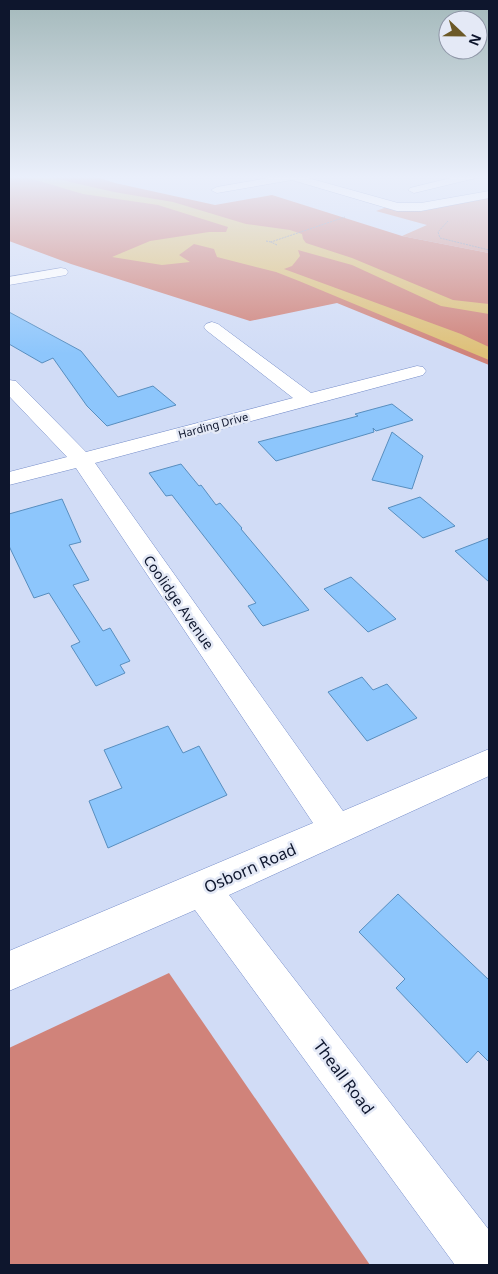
<svg xmlns="http://www.w3.org/2000/svg" width="498" height="1274" font-family="'Noto Sans',sans-serif">
<style>
.green{fill:#d59d96}
.forest{fill:#d0837a}
.water{fill:#dec078}
.building{fill:#8dc6fc;stroke:#588ebf}
.lines{fill:none;stroke-linecap:round;stroke-linejoin:round}
.minor-casing{stroke:#768dc9;stroke-width:1}
.path{stroke:#8b95ae;stroke-width:1;stroke-dasharray:2 1;stroke-linecap:butt}
.minor{fill:#fff;fill-rule:evenodd}
.labels{text-anchor:middle;dominant-baseline:central;stroke-width:5;stroke-linejoin:round;paint-order:stroke}
.far-street-label{font-size:11px;fill:#0e162d;stroke:#e4e9f6}
.street-label{font-size:14px;fill:#0e162d;stroke:#e4e9f6}
.near-street-label{font-size:16px;fill:#0e162d;stroke:#e4e9f6}
</style>
<rect width="100%" height="100%" fill="#d1dcf6"/>
<path class="green" d="M 489,196 L 489,253 L 402,236 L 427,225 L 376,211 L 387,207 L 411,211 Z"/>
<g class="forest">
<path d="M 9,176 L 93,176 L 115,183 L 215,205 L 272,195 L 402,236 L 489,253 L 489,365 L 337,303 L 250,321 L 71,264 L 9,241 Z"/>
<path d="M 169,973 L 370,1265 L 9,1265 L 9,1048 Z"/>
</g>
<path class="water" d="M 22,176 L 44,176 L 114,192 L 173,202 L 246,224 L 290,230 L 302,234 L 303,239 L 306,243 L 352,258 L 453,300 L 489,304 L 489,314 L 441,306 L 352,265 L 298,250 L 300,256 L 292,266 L 284,269 L 461,334 L 489,347 L 489,360 L 299,281 L 276,272 L 217,257 L 214,249 L 194,244 L 179,255 L 190,262 L 162,265 L 112,257 L 150,241 L 209,232 L 226,232 L 228,227 L 158,205 L 83,194 Z"/>
<g class="building">
<path d="M 9,312 L 81,351 L 118,397 L 153,386 L 176,405 L 107,426 L 87,406 L 53,358 L 42,363 L 9,344 Z"/>
<path d="M 392,404 L 413,420 L 376,431 L 373,428 L 374,432 L 276,461 L 258,442 L 358,416 L 355,414 Z"/>
<path d="M 392,432 L 423,456 L 412,489 L 372,480 Z"/>
<path d="M 181,464 L 199,486 L 201,485 L 216,505 L 220,503 L 242,528 L 241,529 L 309,610 L 263,626 L 261,624 L 248,606 L 256,603 L 175,499 L 172,495 L 166,496 L 149,473 Z"/>
<path d="M 420,497 L 455,526 L 423,538 L 388,508 Z"/>
<path d="M 62,499 L 81,542 L 69,545 L 89,580 L 73,585 L 103,631 L 110,628 L 130,661 L 120,665 L 125,673 L 96,686 L 71,646 L 80,642 L 49,593 L 34,598 L 9,546 L 9,514 Z"/>
<path d="M 489,538 L 489,582 L 455,551 Z"/>
<path d="M 351,577 L 396,619 L 368,632 L 324,589 Z"/>
<path d="M 362,677 L 373,690 L 387,684 L 417,718 L 367,741 L 328,692 Z"/>
<path d="M 168,726 L 183,753 L 199,746 L 227,795 L 108,848 L 89,801 L 122,788 L 104,750 Z"/>
<path d="M 398,894 L 489,980 L 489,1062 L 478,1051 L 467,1063 L 396,988 L 405,979 L 359,932 Z"/>
</g>
<g class="lines">
<defs>
<g id="minor">
<path d="M 280,176 L 301,176 L 398,203 L 421,203 L 489,191 L 489,198 L 421,211 L 397,211 L 292,180 L 217,193 L 211,190 L 217,187 Z"/>
<path d="M 459,176 L 478,176 L 476,178 L 414,193 L 408,190 L 410,188 Z"/>
<path d="M 61,268 L 66,269 L 68,272 L 66,275 L 9,285 L 9,277 Z"/>
<path d="M 212,322 L 218,324 L 311,393 L 417,366 L 423,367 L 426,371 L 423,375 L 95,463 L 343,811 L 489,749 L 489,776 L 229,895 L 489,1230 L 489,1265 L 455,1265 L 195,910 L 9,991 L 9,951 L 313,823 L 76,468 L 9,485 L 9,472 L 67,457 L 9,396 L 9,380 L 16,381 L 86,452 L 293,398 L 206,330 L 204,327 L 206,324 Z"/>
</g>
</defs>
<use href="#minor" class="minor-casing"/>
<g class="path">
<path d="M 448,221 L 438,232 L 440,238 L 489,250"/>
<path d="M 266,241 L 271,242"/>
<path d="M 277,245 L 271,242 L 345,217"/>
</g>
<use href="#minor" class="minor"/>
</g>
<linearGradient id="sky" x2="0" y2="1"><stop stop-color="#a4b9bb"/><stop offset="0.5" stop-color="#eaeffb"/><stop offset="1" stop-color="#eaeffb" stop-opacity="0"/></linearGradient>
<rect width="498" height="354" fill="url(#sky)"/>
<g class="labels">
<g class="far-street-label">
<text transform="translate(213 425) rotate(-15)">Harding Drive</text>
</g>
<g class="street-label">
<text transform="translate(179 602) rotate(55)">Coolidge Avenue</text>
</g>
<g class="near-street-label">
<text transform="translate(250 868) rotate(-24)">Osborn Road</text>
<text transform="translate(344 1077) rotate(53)">Theall Road</text>
</g>
</g>
<rect width="498" height="1274" fill="none" stroke="#0e162d" stroke-width="20"/>
<g transform="translate(463 35) rotate(112)"><circle r="24" fill="#e4e9f6" stroke="#8e95a6"/>
<path d="M0-4L9 19L0 12L-9 19Z" fill="#6c5927"/>
<text y="-8" font-size="14" font-weight="bold" text-anchor="middle" fill="#0e162d">N</text>
</g>
</svg>
